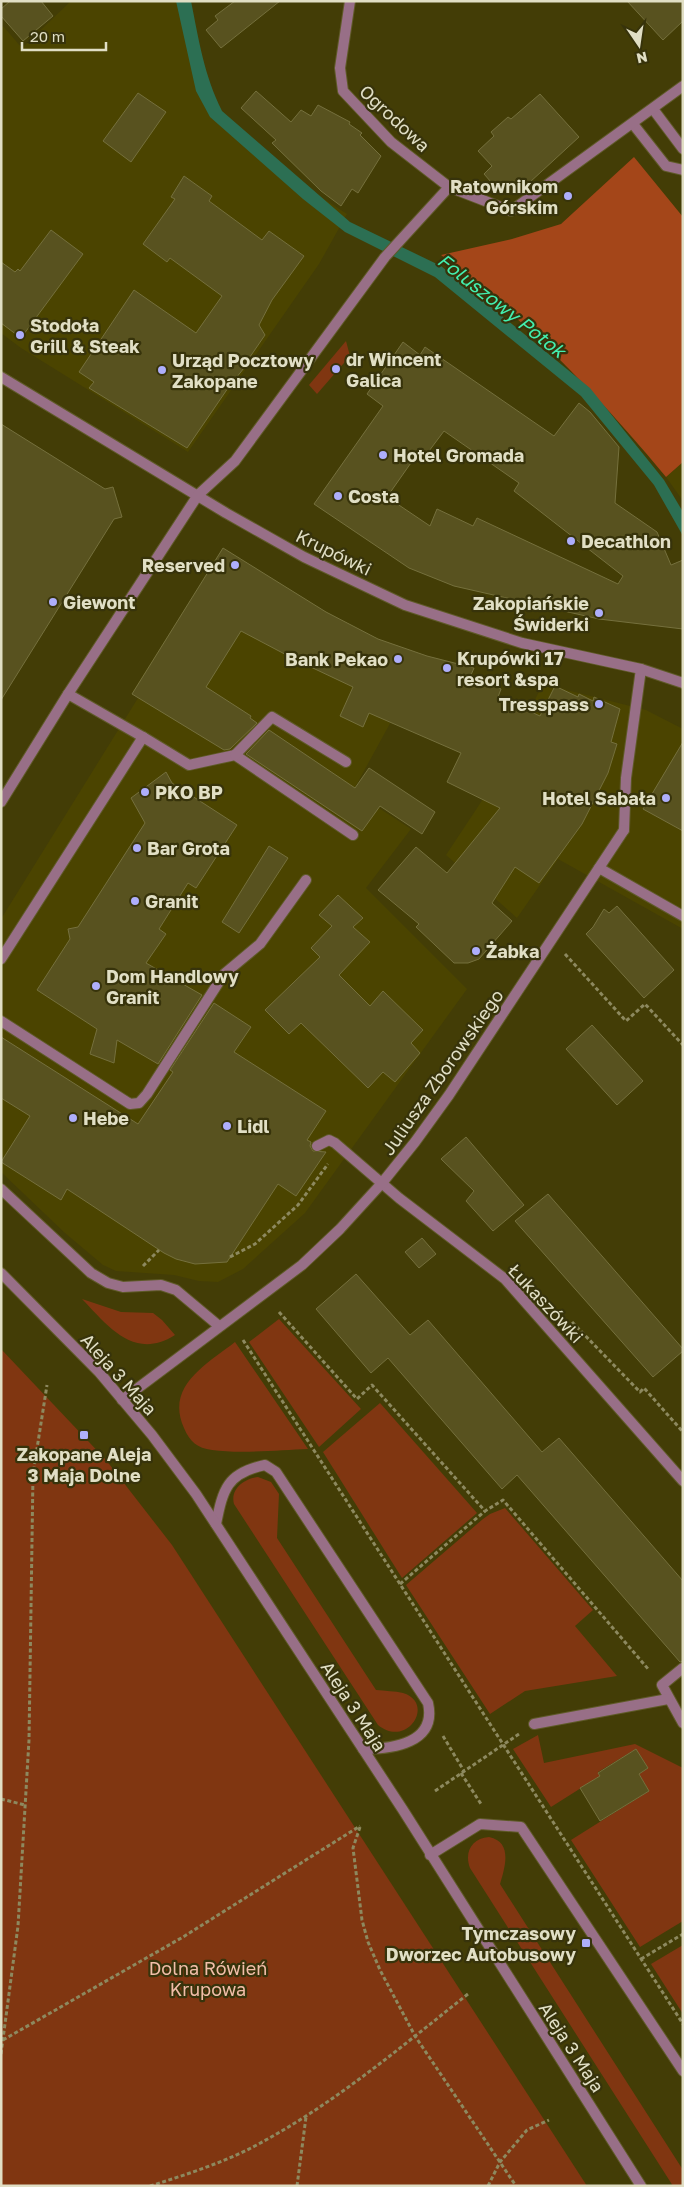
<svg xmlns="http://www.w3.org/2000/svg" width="684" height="2187" font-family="'Golos Text',sans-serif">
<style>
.built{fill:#4b4400}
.green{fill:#803611}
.forest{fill:#a44619}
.water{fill:#2c6f53}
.building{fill:#58521f;stroke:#75703d;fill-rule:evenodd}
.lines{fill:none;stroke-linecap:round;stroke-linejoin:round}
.service-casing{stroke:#5f5a28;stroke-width:12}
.pedestrian-casing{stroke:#5f5a28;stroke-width:12}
.minor-casing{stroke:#5f5a28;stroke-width:12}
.tertiary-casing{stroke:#5f5a28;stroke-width:12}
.path{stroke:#8d895f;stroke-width:3;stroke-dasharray:4 2.5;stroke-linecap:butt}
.service{stroke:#986f87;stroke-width:10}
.pedestrian{stroke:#986f87;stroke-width:10}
.minor{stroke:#986f87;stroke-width:10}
.tertiary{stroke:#986f87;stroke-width:10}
.poi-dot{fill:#aeaefb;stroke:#37330b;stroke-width:2}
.labels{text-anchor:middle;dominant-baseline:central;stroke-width:4.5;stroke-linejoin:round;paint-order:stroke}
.street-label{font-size:18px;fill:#e1dfc5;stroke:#37330b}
.poi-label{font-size:18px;font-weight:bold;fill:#e1dfc5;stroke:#37330b;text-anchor:start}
.park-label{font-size:18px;fill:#f2bea9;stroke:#37330b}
.water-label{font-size:19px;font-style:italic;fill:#43efaf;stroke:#37330b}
</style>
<rect width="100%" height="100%" fill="#433d06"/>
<g class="built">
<path d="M 71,1 L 191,1 L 198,45 L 216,106 L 310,190 L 347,214 L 319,264 L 188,452 L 21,348 L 1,333 L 1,28 L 3,26 L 22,48 Z"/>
<path d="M 683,462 L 683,501 L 666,477 Z"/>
<path d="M 223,548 L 326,612 L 378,639 L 427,656 L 353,791 L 411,829 L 366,888 L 467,989 L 305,1213 L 243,1269 L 218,1282 L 199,1281 L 174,1275 L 116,1271 L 103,1265 L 65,1233 L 1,1172 L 1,919 L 138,698 L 133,691 Z"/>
<path d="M 543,684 L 646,710 L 683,729 L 683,929 L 558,859 L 517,918 L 446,855 L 485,796 Z"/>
</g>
<g class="green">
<path d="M 346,341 L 350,356 L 317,394 L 309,385 Z"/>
<path d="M 82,1299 L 121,1312 L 153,1313 L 162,1320 L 175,1335 C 134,1361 108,1326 82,1299 Z"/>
<path d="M 279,1319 L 361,1409 L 319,1447 L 249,1342 Z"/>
<path d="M 235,1342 L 308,1449 C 280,1450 240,1454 212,1450 C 197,1448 190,1442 184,1428 C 165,1386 207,1364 235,1342 Z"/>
<path d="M 1,1349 L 106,1460 L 172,1545 L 587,2186 L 1,2186 Z"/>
<path d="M 380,1403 L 477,1513 L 402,1578 L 323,1452 Z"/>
<path d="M 258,1477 L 271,1482 L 279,1494 L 277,1538 L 376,1690 C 385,1691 395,1691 403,1693 C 436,1703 407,1749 378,1725 L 234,1504 C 230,1489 244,1479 258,1477 Z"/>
<path d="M 505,1508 L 593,1610 L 575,1626 L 617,1676 L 525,1691 L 490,1714 L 406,1585 L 483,1519 L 490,1514 Z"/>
<path d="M 538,1735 L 544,1763 L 635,1744 L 683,1768 L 683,1921 L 640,1947 L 571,1840 L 649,1791 L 639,1774 L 648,1768 L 636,1749 L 598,1772 L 600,1776 L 551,1807 L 513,1749 Z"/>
<path d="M 489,1837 C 513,1842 505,1867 500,1884 L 683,2170 L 683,2186 L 673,2186 L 470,1868 C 464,1852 472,1838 489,1837 Z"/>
<path d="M 683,1945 L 683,2014 L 651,1964 Z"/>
</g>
<path class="forest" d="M 634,157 L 683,217 L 683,462 L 666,477 C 599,396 525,319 441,255 L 512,239 L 561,224 Z"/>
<path class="water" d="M 176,1 L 191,1 C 199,41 204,75 222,111 L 350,222 L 441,266 L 590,388 L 664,480 L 683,512 L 683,536 L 654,485 L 581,396 L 435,277 L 345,232 L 303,199 L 210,117 L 196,91 Z"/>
<g class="building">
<path d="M 10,1 L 41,1 L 53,16 L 23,41 L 1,16 L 1,9 Z"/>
<path d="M 235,1 L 280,1 L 221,48 L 206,30 L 218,20 L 215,16 Z"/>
<path d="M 627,1 L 683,1 L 683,21 L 663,40 Z"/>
<path d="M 256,91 L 291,122 L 301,110 L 311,116 L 318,105 L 350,122 L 349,124 L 362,133 L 360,135 L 381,156 L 358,193 L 352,189 L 341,206 L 321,191 L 272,143 L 276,140 L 241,108 Z"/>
<path d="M 138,93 L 166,112 L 131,162 L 103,141 Z"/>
<path d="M 540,94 L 579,137 L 517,194 L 506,182 L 498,190 L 484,174 L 492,166 L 478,151 L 494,136 L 491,132 L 508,117 L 511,119 Z"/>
<path d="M 184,176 L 212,196 L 209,201 L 262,240 L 269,231 L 304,256 L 272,300 L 259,325 L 265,335 L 243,367 L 244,368 L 228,388 L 187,448 L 89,388 L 94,382 L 79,372 L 134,290 L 196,333 L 222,296 L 170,258 L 167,262 L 143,244 L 175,199 L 171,197 Z"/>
<path d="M 51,230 L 83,254 L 21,338 L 1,323 L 1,262 L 15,272 L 18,269 L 20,271 Z"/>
<path d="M 403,342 L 420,355 L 425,347 L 554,436 L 579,403 L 590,412 L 619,447 L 615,503 L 657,532 L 671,565 L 683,560 L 683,629 L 599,619 L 454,586 L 409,568 L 314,504 L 383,406 L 367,394 ZM 444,431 L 519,483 L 514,491 L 623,576 L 618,584 L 477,518 L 473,526 L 437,509 L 430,526 L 387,497 L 420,450 L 426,455 Z"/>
<path d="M 1,424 L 105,489 L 113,487 L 122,517 L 114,519 L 1,700 Z"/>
<path d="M 223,548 L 326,612 L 378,639 L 427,656 L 474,668 L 471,675 L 501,689 L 498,697 L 540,716 L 555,686 L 578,697 L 579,694 L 593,701 L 594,697 L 620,709 L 611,742 L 617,744 L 608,773 L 582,824 L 539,883 L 515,867 L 492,903 L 512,921 L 479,959 L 468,963 L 454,963 L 416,927 L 419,924 L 378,890 L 416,847 L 447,873 L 500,808 L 447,782 L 461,753 L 369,713 L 363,727 L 340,716 L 353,687 L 296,660 L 241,631 L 206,687 L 251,716 L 250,718 L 257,723 L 230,749 L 224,750 L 132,694 Z"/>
<path d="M 269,730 L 355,788 L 369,768 L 435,812 L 422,834 L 380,806 L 362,831 L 246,754 Z"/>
<path d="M 683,742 L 683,831 L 643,809 Z"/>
<path d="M 166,772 L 172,783 L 237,825 L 196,888 L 188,883 L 159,929 L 166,934 L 146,963 L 202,995 L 158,1064 L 117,1040 L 114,1063 L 90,1054 L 97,1029 L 37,990 L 70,939 L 68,929 L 78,927 L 145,823 L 131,798 Z"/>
<path d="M 269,846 L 288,858 L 239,933 L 222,922 Z"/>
<path d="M 338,895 L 363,918 L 353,927 L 370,942 L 339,975 L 370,1006 L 383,991 L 423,1030 L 411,1043 L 420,1053 L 395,1082 L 383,1072 L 368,1088 L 301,1023 L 289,1034 L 265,1010 L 320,957 L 311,948 L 332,926 L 319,915 Z"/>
<path d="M 617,906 L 674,970 L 644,998 L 586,934 L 593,927 L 604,909 L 609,913 Z"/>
<path d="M 214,1003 L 251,1027 L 234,1052 L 326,1111 L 307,1140 L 311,1142 L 310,1146 L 313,1151 L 326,1152 L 296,1196 L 278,1184 L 227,1262 L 195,1264 L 176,1259 L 164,1253 L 67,1189 L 61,1200 L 1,1162 L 30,1116 L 1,1098 L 1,1037 L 138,1124 L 173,1072 L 170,1070 Z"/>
<path d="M 592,1025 L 643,1081 L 617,1105 L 566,1049 Z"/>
<path d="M 466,1137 L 524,1205 L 493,1231 L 466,1201 L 474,1191 L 441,1159 Z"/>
<path d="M 548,1194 L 683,1349 L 683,1351 L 653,1377 L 515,1221 Z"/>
<path d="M 422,1238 L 436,1254 L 419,1268 L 405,1252 Z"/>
<path d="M 356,1274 L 410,1335 L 428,1320 L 542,1452 L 559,1438 L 683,1581 L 683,1661 L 680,1662 L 517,1475 L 502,1489 L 388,1358 L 371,1373 L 316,1309 Z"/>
<path d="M 636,1749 L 648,1768 L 639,1774 L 649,1791 L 600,1821 L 580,1788 L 600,1776 L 598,1773 Z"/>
</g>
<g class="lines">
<defs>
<g id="service">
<path d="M 653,109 L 683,149"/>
<path d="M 633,124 L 666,166 L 683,170"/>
<path d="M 143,737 L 189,765 L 235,755 L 353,835"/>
<path d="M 235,755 L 272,717 L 346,762"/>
<path d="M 624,830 L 626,778 L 641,669"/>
<path d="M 599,868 L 683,916"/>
<path d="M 1,959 L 143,737 L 68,694"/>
<path d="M 1,1021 L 130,1104 L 139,1103 L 147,1094 L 224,974 L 260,944 L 306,880"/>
<path d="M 1,1189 L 91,1273 L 108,1283 L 123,1287 L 161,1285 L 176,1290 L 219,1326"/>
<path d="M 216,1524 C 223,1489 227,1473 265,1465 L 276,1472 L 428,1703 C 437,1743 393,1749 363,1749"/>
<path d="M 683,1668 L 662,1685 L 683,1723"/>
<path d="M 534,1724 L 668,1699"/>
<path d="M 430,1855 L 480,1824 L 521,1827 L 683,2071"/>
</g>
<path id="pedestrian" d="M 1,377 L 226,513 L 304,557 L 405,605 L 522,643 L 641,669 L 683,683"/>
<g id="minor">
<path d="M 350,1 L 340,68 L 343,91 L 391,142 L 449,187 L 511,211 L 683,86"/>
<path d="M 1,802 L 68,694 L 198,495 L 235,461 L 385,257 L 449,187"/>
<path d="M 317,1146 L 329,1140 L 335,1143 L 399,1198 L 505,1279 L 683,1481"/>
<path d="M 122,1400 L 302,1265 L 340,1229 L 382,1183 L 415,1142 L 449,1095 L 624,830"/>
</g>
<path id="tertiary" d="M 1,1273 L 99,1372 L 152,1435 L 196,1494 L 403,1810 L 641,2186"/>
</defs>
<use href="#service" class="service-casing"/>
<use href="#pedestrian" class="pedestrian-casing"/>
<use href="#minor" class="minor-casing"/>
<use href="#tertiary" class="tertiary-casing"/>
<g class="path">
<path d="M 565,954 L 626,1021 L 645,1004 L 683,1045"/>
<path d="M 230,1257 L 255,1244 L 298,1205 L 328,1164"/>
<path d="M 143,1266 L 159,1250"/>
<path d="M 279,1312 L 357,1399 L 372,1385 L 485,1511 L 503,1500 L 649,1670"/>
<path d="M 572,1322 L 640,1392 L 644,1388 L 683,1432"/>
<path d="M 243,1340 L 683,2024"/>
<path d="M 400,1584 L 485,1511"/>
<path d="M 443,1736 L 464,1771"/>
<path d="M 461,1773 L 481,1804"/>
<path d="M 435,1791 L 519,1734"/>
<path d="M 1,1799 L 25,1805"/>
<path d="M 360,1827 L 353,1848 L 362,1920 L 368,1942 L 380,1970 L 415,2036 L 516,2186"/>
<path d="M 641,1959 L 683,1934"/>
<path d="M 3,2040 L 183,1937 L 360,1826"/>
<path d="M 1,2054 L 18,1926 L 29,1740 L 33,1474 L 47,1385"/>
<path d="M 150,2186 C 182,2176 216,2165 247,2150 C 328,2109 397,2050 468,1994"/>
<path d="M 297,2186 L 306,2117"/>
<path d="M 488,2186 L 500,2162 L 527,2130 L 549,2120"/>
</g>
<use href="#service" class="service"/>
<use href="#pedestrian" class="pedestrian"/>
<use href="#minor" class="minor"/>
<use href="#tertiary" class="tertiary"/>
</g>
<g class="poi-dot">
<circle cx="568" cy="196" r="5"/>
<circle cx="20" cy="335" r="5"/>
<circle cx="336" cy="369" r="5"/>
<circle cx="162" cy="370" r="5"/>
<circle cx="383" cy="455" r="5"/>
<circle cx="338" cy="496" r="5"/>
<circle cx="571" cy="541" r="5"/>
<circle cx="235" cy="565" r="5"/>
<circle cx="53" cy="602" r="5"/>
<circle cx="599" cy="613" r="5"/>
<circle cx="398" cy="659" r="5"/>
<circle cx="447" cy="668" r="5"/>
<circle cx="599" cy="704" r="5"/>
<circle cx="145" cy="792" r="5"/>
<circle cx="666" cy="798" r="5"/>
<circle cx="137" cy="848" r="5"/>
<circle cx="135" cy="901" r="5"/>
<circle cx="476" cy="951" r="5"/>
<circle cx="96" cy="986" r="5"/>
<circle cx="73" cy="1118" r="5"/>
<circle cx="227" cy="1126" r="5"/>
<rect x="79" y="1430" width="10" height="10" rx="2.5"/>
<rect x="581" y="1938" width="10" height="10" rx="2.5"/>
</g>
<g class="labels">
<g class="street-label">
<text transform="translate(395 118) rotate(43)">Ogrodowa</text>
<text transform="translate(334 552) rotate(26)">Krupówki</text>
<text transform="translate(442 1072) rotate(-55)">Juliusza Zborowskiego</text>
<text transform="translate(546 1303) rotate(47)">Łukaszówki</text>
<text transform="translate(119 1374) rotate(48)">Aleja 3 Maja</text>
<text transform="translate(354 1706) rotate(57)">Aleja 3 Maja</text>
<text transform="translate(572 2047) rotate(57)">Aleja 3 Maja</text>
</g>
<g class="poi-label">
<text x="558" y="186" text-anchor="end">Ratownikom<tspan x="558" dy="21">Górskim</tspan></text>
<text x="30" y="325">Stodoła<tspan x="30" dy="21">Grill &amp; Steak</tspan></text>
<text x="346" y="359">dr Wincent<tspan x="346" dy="21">Galica</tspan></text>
<text x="172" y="360">Urząd Pocztowy<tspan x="172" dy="21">Zakopane</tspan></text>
<text x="393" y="455">Hotel Gromada</text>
<text x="348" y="496">Costa</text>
<text x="581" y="541">Decathlon</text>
<text x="225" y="565" text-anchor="end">Reserved</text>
<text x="63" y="602">Giewont</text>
<text x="589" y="603" text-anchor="end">Zakopiańskie<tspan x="589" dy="21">Świderki</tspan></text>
<text x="457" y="658">Krupówki 17<tspan x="457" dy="21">resort &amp;spa</tspan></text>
<text x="388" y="659" text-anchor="end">Bank Pekao</text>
<text x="589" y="704" text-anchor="end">Tresspass</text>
<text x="155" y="792">PKO BP</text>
<text x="656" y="798" text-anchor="end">Hotel Sabała</text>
<text x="147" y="848">Bar Grota</text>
<text x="145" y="901">Granit</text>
<text x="486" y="951">Żabka</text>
<text x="106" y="976">Dom Handlowy<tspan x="106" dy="21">Granit</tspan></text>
<text x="83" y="1118">Hebe</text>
<text x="237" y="1126">Lidl</text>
<text x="84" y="1454" text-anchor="middle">Zakopane Aleja<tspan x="84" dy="21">3 Maja Dolne</tspan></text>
<text x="576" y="1933" text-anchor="end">Tymczasowy<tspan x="576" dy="21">Dworzec Autobusowy</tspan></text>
</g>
<g class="park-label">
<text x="208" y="1968">Dolna Rówień<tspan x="208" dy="21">Krupowa</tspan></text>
</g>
<g class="water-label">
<text transform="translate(502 305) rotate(38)">Foluszowy Potok</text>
</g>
</g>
<rect width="684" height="2187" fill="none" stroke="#e1dfc5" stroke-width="5"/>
<g transform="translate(639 45) rotate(167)" stroke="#37330b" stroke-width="4" paint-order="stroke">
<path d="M0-4L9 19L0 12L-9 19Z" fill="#e1dfc5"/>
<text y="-8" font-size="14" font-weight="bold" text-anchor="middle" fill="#e1dfc5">N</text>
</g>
<path d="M22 42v8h84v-8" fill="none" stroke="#e1dfc5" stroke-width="2.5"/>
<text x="30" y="42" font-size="15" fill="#e1dfc5" stroke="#37330b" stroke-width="4" paint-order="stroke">20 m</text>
</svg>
